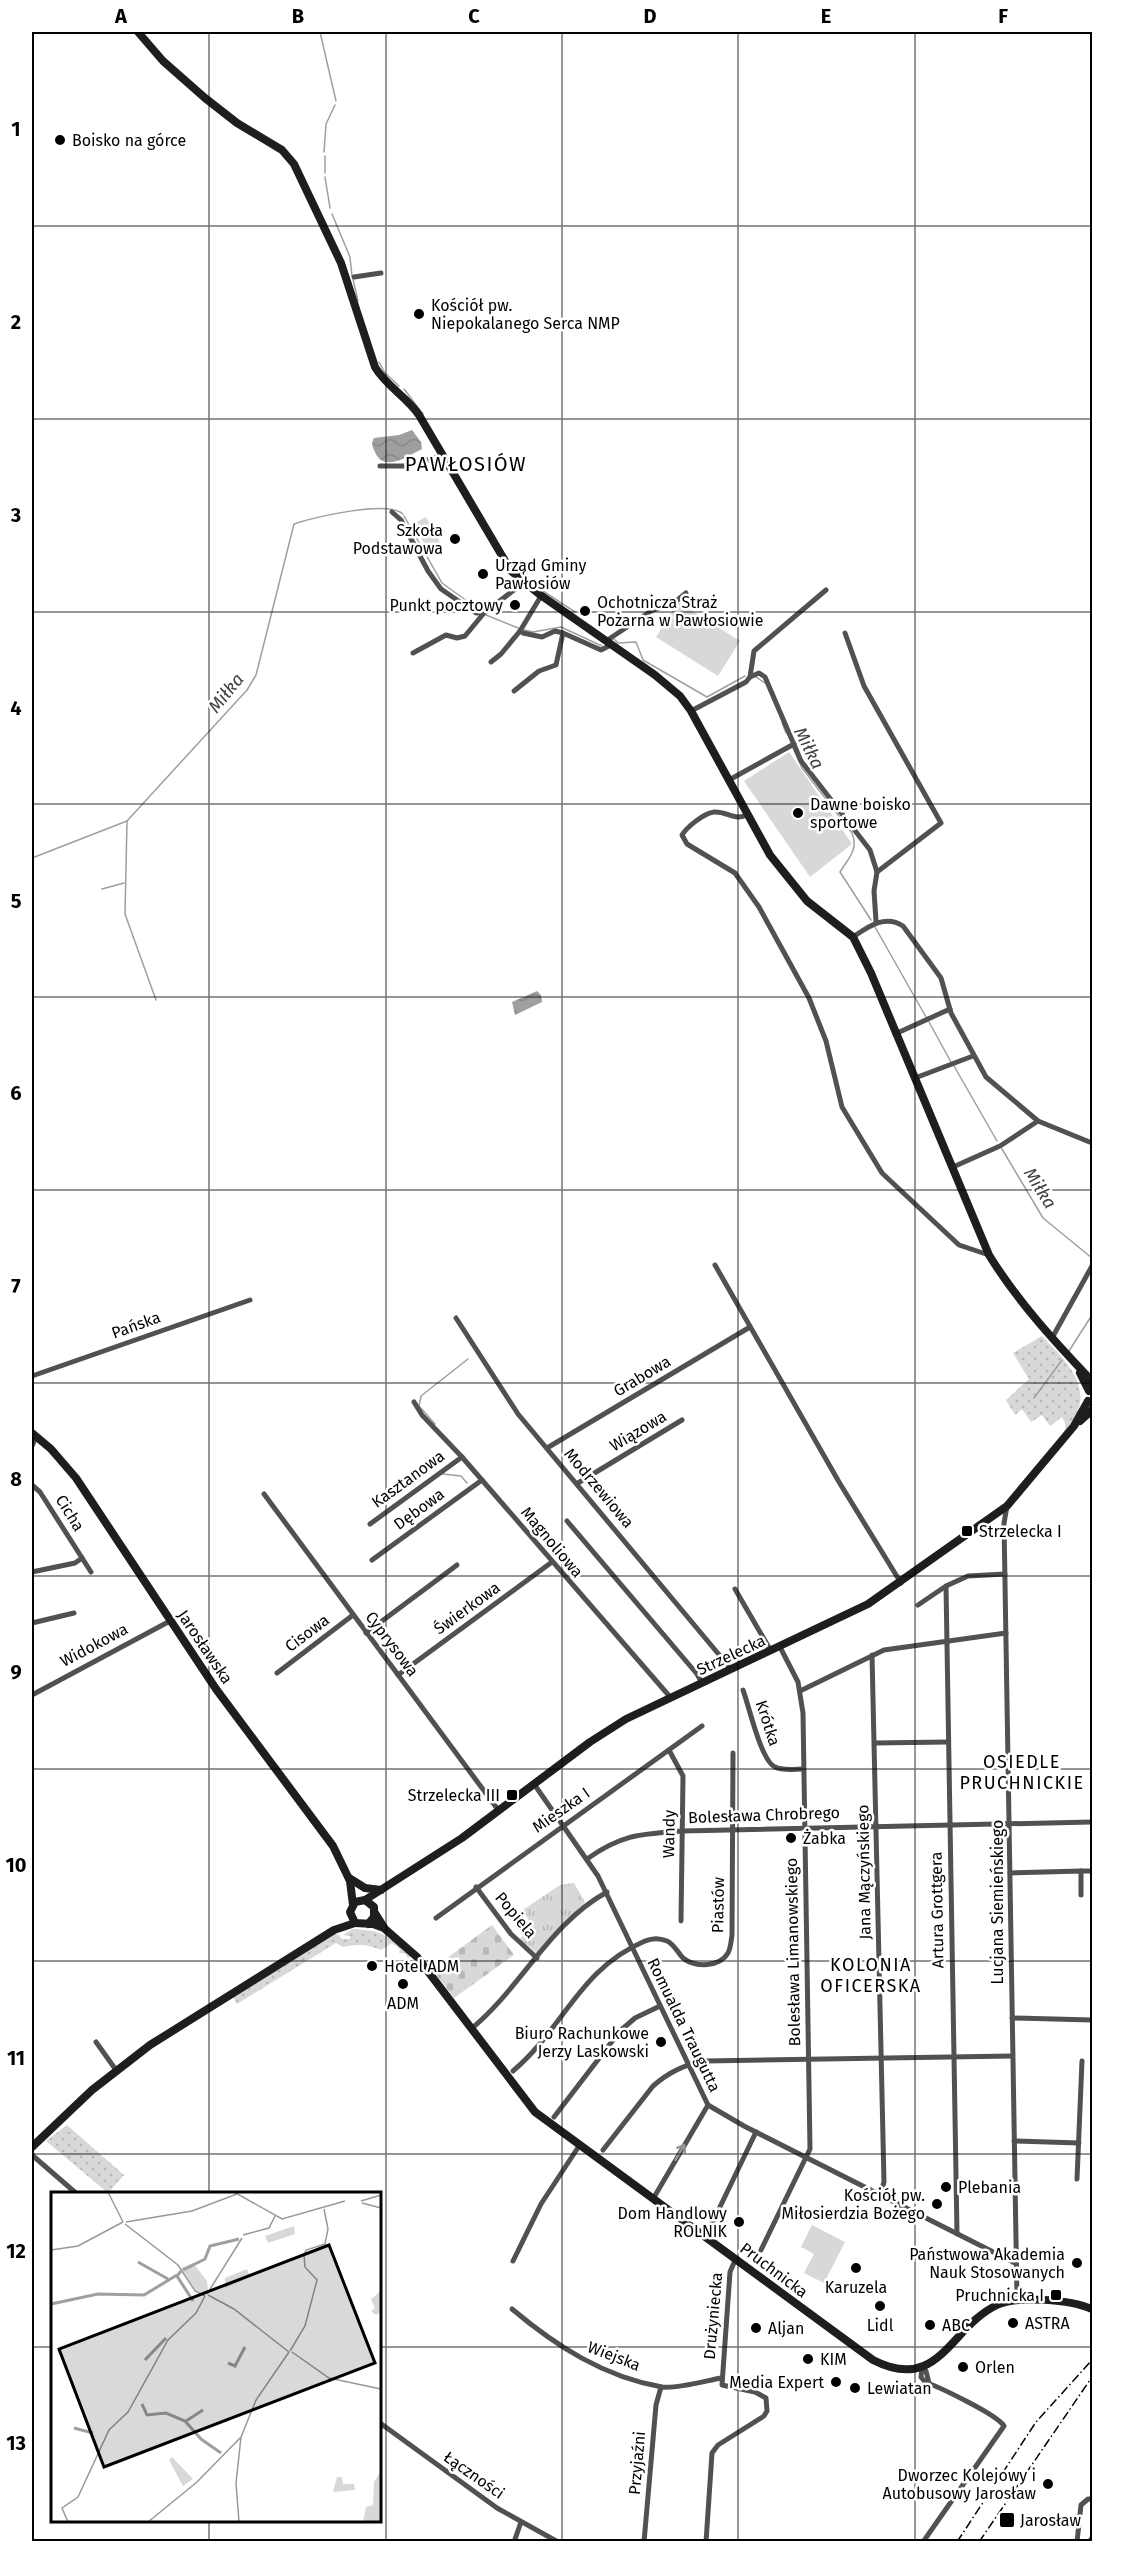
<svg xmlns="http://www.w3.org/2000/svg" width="1124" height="2573" font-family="'Fira Sans',sans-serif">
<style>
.grass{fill:url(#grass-dots)}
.cemetery{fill:url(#cemetery-stones)}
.park{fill:url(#park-tufts)}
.garden{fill:#d8d8d8}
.water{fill:url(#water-waves)}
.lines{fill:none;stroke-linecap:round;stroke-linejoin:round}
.stream{stroke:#9f9f9f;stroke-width:1.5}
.street{stroke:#515151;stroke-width:5}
.secondary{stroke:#1e1e1e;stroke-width:8}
.rail{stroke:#000;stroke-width:1.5;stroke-dasharray:9 3 1.5 3;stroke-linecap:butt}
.oneway{stroke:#979797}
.grid{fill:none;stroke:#000;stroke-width:1.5;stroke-opacity:0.55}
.poi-dot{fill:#000;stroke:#fff;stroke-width:2}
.labels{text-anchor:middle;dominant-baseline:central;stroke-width:5;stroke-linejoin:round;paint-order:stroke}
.poi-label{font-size:16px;fill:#000;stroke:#fff;text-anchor:start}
.street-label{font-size:16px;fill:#000;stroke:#fff}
.water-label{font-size:18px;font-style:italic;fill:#404040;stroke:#fff}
.neighbourhood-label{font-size:18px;letter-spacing:1.5px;fill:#000;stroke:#fff}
.quarter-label{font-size:20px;letter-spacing:1.5px;fill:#000;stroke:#fff}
.inset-river{fill:none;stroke:#9f9f9f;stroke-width:3}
.inset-road{fill:none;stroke:#999;stroke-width:1.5}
.view{fill:#000;fill-opacity:0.15;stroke:#000;stroke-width:3}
.inset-edge{fill:none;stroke:#000;stroke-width:3}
.neatline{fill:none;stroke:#000;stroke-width:2}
.grid-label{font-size:20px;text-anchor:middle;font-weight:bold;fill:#000}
</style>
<defs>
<pattern id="grass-dots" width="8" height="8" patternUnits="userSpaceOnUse" patternTransform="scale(1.5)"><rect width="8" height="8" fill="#d8d8d8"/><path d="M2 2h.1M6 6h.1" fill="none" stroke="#b8b8b8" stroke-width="1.8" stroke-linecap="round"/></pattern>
<pattern id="cemetery-stones" width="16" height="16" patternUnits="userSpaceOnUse" patternTransform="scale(1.5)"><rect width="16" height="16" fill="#d8d8d8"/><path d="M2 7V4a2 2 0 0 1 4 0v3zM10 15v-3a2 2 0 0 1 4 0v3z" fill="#b8b8b8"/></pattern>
<pattern id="park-tufts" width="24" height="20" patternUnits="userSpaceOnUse" patternTransform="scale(1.5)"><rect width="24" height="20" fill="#d8d8d8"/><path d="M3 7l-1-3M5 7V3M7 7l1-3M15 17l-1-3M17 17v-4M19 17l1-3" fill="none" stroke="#b8b8b8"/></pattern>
<pattern id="water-waves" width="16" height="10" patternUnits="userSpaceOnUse" patternTransform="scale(1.5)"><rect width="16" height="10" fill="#9f9f9f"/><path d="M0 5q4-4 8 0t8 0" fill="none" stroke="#878787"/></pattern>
</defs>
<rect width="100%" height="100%" fill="#fff"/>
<g class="grass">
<path d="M 1042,1336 C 1060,1356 1087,1378 1079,1408 C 1077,1416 1069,1425 1064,1432 L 1066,1425 L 1062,1417 L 1050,1426 L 1042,1415 L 1031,1422 L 1022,1409 L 1015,1415 L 1006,1400 L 1029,1379 L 1013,1353 Z"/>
<path d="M 353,1929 C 385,1931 387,1935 411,1956 L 408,1958 L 405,1953 L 399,1953 L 400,1949 L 392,1943 L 381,1950 C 368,1944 357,1944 343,1947 L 336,1943 L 237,2004 L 233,1997 L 335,1933 L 343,1939 L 350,1939 L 350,1936 L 343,1935 Z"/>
<path d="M 67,2125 L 124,2175 L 108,2193 L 46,2141 Z"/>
</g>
<path class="cemetery" d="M 492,1925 L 514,1955 L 454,1998 L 432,1969 Z"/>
<path class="park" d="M 574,1883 L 585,1902 L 537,1953 L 520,1939 L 532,1926 L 523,1910 L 560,1885 Z"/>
<g class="garden">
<path d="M 426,517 L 440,542 L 428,550 L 413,524 Z"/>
<path d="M 678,602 L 740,641 L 718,676 L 656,637 Z"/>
<path d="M 789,752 L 852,844 L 810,877 L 744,781 Z"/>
<path d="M 812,2225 L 845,2242 L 824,2283 L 804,2273 L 814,2254 L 801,2247 Z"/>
</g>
<g class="water">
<path d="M 412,430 L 421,442 L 422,449 C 409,455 384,474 375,452 C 372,446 371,443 374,438 L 399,435 Z"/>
<path d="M 537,991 L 541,995 L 542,1002 L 515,1015 L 512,1002 Z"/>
</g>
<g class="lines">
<g class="stream">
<path d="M 320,32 L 336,101"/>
<path d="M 324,152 L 326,124 L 335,105"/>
<path d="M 325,156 L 325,173"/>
<path d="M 325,177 L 330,208"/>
<path d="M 332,214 L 350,257 L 352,276"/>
<path d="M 353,279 L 358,301"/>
<path d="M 379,362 L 385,373 L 399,386"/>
<path d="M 404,389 L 423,414"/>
<path d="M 404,516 L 442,583 L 481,611"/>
<path d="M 510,562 L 521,574"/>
<path d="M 534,585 L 538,587"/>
<path d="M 543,591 L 575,612"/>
<path d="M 486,615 L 518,628"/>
<path d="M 524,630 L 533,632 L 561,627 L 602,646"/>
<path d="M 614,639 L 618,643 L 636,642 L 643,660 L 707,697 L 745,676"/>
<path d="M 756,677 L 765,683"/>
<path d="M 782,723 L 786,733"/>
<path d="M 793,748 L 802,768 L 852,833 C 859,849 848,859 840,872 L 871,920"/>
<path d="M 127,821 L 125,914 L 156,1000"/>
<path d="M 32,858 L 127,821 L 247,690 L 256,675 L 294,524 C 315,517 387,500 403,514"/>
<path d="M 102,889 L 124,883"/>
<path d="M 875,927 L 926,1017"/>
<path d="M 929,1022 L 951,1062"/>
<path d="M 954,1066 L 997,1141"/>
<path d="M 1002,1149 L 1043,1218 L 1092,1258"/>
<path d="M 1069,1351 L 1092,1315"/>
<path d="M 1034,1398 L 1062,1360"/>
<path d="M 435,1424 L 419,1406 L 421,1396 L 468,1359"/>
<path d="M 443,1474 L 461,1476 L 467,1483"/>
</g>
<g class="street">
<path d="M 354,277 L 381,273"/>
<path d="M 380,466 L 405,466 L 442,456"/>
<path d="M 392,512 L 401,520 L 428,571 L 441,589 L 476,613 L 484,613 L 523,583"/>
<path d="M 541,596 L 520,631 L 523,633 L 542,637 L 555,631 L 563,633 L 601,650 L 611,645"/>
<path d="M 845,633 L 864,686 L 941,823 L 877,872 L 874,891 L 876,921"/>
<path d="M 606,641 L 651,611 L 675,602 L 686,593"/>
<path d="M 413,653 L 446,635 L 457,638 L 465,636 L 484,613"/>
<path d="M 491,662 L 501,654 L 520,631"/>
<path d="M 750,677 L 754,651 L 826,590"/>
<path d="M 514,691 L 539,671 L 556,665 L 563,633"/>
<path d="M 691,711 L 746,682 L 750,677 L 759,673 L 765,677 L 801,761 L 870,850 L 877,872"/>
<path d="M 729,780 L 794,744"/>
<path d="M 748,814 C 736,822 727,811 714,812 C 704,813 687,827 682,835 L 687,844 L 735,873 L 759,907 L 809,998 L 826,1041 L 842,1107 L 882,1173 L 959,1245 L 989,1255"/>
<path d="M 853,937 C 868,927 885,914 903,926 L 941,978 L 951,1013 L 986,1077 L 1038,1121"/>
<path d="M 895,1034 L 950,1009"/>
<path d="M 915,1078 L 973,1056"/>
<path d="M 953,1167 L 1000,1146 L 1038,1121 L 1092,1143"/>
<path d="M 715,1265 L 839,1482 L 901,1583"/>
<path d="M 456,1318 L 518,1414 L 731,1669"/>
<path d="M 1052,1338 L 1092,1266"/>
<path d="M 32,1376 L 250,1300"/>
<path d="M 414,1402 L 422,1415 L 462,1457 L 671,1698"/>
<path d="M 32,1446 L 36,1437"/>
<path d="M 547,1448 L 750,1327"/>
<path d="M 578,1483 L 682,1420"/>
<path d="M 32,1485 L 40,1492 L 91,1572"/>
<path d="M 264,1494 L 499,1811"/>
<path d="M 1007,1506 L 1004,1523 L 1017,2299"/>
<path d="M 567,1521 L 697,1674 L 702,1683"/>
<path d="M 370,1524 L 462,1457"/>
<path d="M 372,1560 L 482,1480"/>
<path d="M 32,1572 L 75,1563 L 82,1558"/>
<path d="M 946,1586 L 957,2234"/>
<path d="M 735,1589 L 771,1651"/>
<path d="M 918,1605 L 946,1586 L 968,1576 L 1005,1574"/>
<path d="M 32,1623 L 74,1613"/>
<path d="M 366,1633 L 457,1565"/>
<path d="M 872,1655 L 884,2182 L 880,2196"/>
<path d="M 277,1673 L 353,1615"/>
<path d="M 398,1675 L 552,1562"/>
<path d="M 743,1690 C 749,1706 761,1761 775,1767 C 783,1771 795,1769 803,1769"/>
<path d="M 800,1691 L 884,1650 L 1006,1633"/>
<path d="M 32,1695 L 170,1621"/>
<path d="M 875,1743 L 948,1742"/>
<path d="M 669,1750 L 683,1776 L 681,1921"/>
<path d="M 534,1784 L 598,1876 L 708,2105 L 744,2126 L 1015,2263"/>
<path d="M 587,1859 C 622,1834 641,1834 682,1831 L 1092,1822"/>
<path d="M 1081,1871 L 1092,1871"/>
<path d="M 1010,1873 L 1081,1871 L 1081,1895"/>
<path d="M 476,1887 L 511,1934 L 537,1958"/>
<path d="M 436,1918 L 702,1726"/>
<path d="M 1012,2018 L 1092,2020"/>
<path d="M 471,2029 C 521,1988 549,1924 607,1892"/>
<path d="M 96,2042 L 116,2070"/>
<path d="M 513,2071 C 564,2028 579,1969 645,1941 C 652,1938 660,1938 667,1941 C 674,1944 678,1953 683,1958 C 695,1968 720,1967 728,1953 C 731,1947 731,1941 732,1935 L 733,1753"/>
<path d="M 554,2117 L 620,2031 L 635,2018 L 660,2006"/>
<path d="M 1014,2141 L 1079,2143"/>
<path d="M 603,2150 L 653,2086 C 669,2072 685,2064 705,2061 L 1012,2056"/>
<path d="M 32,2155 L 77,2194"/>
<path d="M 1077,2179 L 1082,2061"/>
<path d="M 653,2199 L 708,2105"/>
<path d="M 706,2236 L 756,2132"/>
<path d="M 761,2250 L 810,2149 L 803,1713 L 798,1682 L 780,1647"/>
<path d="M 513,2261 L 541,2204 L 579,2146"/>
<path d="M 512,2309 C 556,2346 604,2377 662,2387 C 677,2389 705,2381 721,2378"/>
<path d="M 922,2367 L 921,2377 L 925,2382 C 939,2387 998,2415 1004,2426 L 923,2542"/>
<path d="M 922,2367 L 926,2371 L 929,2383"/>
<path d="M 380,2423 L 497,2508 L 558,2542"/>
<path d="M 514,2542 L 521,2522"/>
<path d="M 644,2542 L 656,2405 L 661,2387"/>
<path d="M 706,2542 L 712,2453 L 718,2445 L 764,2416 L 767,2411 L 766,2398 L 755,2392 L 722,2385 L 730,2272 L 736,2258"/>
<path d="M 1077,2542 L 1081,2505 L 1088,2499 L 1092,2499"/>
<path d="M 1089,2542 L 1092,2538"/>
</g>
<g class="secondary">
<path d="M 138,32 L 163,61 L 205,98 L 237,123 L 282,150 L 294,164 L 341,263 L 375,367 C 386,386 407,397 419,415 L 511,571 L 539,594 L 655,675 L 680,696 L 691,711 L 770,855 L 807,901 L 853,937 L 871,973 L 989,1255 C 1018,1302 1055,1342 1092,1381"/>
<path d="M 1080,1373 L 1089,1391"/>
<path d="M 1080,1421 L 1092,1410"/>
<path d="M 32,1433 L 51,1449 L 76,1478 L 216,1689 L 333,1846 L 350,1881 L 353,1905"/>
<path d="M 349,1878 L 365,1888 L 381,1890"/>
<path d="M 365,1900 L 462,1838 L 590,1742 L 626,1719 L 868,1604 L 1007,1506 L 1074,1426 L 1088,1401"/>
<path d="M 375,1913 L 385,1929 L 417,1957 L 535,2112 L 873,2360 C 939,2394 950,2327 997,2305 C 1018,2295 1071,2300 1092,2309"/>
<path d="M 368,1924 L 374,1917 L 374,1907 L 365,1900 L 355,1902 L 350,1912 L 355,1923 L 373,1924 L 384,1928"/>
<path d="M 32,2147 L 92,2090 L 150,2045 L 334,1930 L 355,1923"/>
</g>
<g class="rail">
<path d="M 957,2542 L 1036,2422 L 1092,2360"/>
<path d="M 979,2542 L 1092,2377"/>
</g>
</g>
<defs><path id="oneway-shaft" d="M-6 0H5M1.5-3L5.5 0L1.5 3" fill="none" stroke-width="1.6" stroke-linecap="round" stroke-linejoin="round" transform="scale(1.5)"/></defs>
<use class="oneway" href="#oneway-shaft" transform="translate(680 2152) rotate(-60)"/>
<path class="grid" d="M 209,32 L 209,2194M 386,32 L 386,2542M 562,32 L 562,2542M 738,32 L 738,2542M 915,32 L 915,2542M 32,226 L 1092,226M 32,419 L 1092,419M 32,612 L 1092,612M 32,804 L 1092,804M 32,997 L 1092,997M 32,1190 L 1092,1190M 32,1383 L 1092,1383M 32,1576 L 1092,1576M 32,1769 L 1092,1769M 32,1961 L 1092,1961M 32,2154 L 1092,2154M 32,2347 L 52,2347M 380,2347 L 1092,2347M 209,2520 L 209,2542"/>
<g class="poi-dot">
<circle cx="60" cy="140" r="6"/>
<circle cx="419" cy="314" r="6"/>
<circle cx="455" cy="539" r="6"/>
<circle cx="483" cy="574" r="6"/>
<circle cx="515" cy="605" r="6"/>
<circle cx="585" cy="611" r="6"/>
<circle cx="798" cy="813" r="6"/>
<rect x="961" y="1525" width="12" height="12" rx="3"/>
<rect x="506" y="1789" width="12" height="12" rx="3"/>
<circle cx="791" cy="1838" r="6"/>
<circle cx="372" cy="1966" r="6"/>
<circle cx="403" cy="1984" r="6"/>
<circle cx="661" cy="2042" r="6"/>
<circle cx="946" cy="2187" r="6"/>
<circle cx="937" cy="2204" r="6"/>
<circle cx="739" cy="2222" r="6"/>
<circle cx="1077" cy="2263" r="6"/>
<circle cx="856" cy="2268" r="6"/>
<rect x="1050" y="2289" width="12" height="12" rx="3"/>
<circle cx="880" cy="2306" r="6"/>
<circle cx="1013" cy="2323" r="6"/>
<circle cx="930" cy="2325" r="6"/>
<circle cx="756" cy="2328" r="6"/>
<circle cx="808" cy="2359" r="6"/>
<circle cx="963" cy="2367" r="6"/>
<circle cx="836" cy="2382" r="6"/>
<circle cx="855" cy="2388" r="6"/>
<circle cx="1048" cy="2484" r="6"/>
<rect x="999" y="2512" width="16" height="16" rx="3"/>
</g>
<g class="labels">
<g class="poi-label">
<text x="72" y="140">Boisko na górce</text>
<text x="431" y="305">Kościół pw.<tspan x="431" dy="18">Niepokalanego Serca NMP</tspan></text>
<text x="443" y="530" text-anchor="end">Szkoła<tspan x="443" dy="18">Podstawowa</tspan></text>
<text x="495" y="565">Urząd Gminy<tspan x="495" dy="18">Pawłosiów</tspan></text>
<text x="597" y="602">Ochotnicza Straż<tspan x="597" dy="18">Pożarna w Pawłosiowie</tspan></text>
<text x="503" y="605" text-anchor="end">Punkt pocztowy</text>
<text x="810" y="804">Dawne boisko<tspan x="810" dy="18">sportowe</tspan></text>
<text x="979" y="1531">Strzelecka I</text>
<text x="500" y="1795" text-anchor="end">Strzelecka III</text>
<text x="803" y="1838">Żabka</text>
<text x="384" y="1966">Hotel ADM</text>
<text x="403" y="2003" text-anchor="middle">ADM</text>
<text x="649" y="2033" text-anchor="end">Biuro Rachunkowe<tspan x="649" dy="18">Jerzy Laskowski</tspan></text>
<text x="958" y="2187">Plebania</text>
<text x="925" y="2195" text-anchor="end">Kościół pw.<tspan x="925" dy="18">Miłosierdzia Bożego</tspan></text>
<text x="727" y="2213" text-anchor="end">Dom Handlowy<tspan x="727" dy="18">ROLNIK</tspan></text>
<text x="1065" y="2254" text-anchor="end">Państwowa Akademia<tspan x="1065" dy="18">Nauk Stosowanych</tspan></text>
<text x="856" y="2287" text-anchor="middle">Karuzela</text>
<text x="1044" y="2295" text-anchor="end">Pruchnicka I</text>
<text x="1025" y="2323">ASTRA</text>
<text x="880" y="2325" text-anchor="middle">Lidl</text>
<text x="942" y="2325">ABC</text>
<text x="768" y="2328">Aljan</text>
<text x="820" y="2359">KIM</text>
<text x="975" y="2367">Orlen</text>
<text x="824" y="2382" text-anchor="end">Media Expert</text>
<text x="867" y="2388">Lewiatan</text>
<text x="1036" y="2475" text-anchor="end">Dworzec Kolejowy i<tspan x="1036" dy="18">Autobusowy Jarosław</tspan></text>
<text x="1020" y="2520">Jarosław</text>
</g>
<g class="street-label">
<text transform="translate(136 1325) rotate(-20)">Pańska</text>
<text transform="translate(642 1376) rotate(-31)">Grabowa</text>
<text transform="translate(638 1431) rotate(-31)">Wiązowa</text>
<text transform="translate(408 1479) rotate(-36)">Kasztanowa</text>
<text transform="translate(599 1488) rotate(50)">Modrzewiowa</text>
<text transform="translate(419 1509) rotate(-36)">Dębowa</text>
<text transform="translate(70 1513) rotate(58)">Cicha</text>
<text transform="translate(552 1542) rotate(50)">Magnoliowa</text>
<text transform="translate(467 1608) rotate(-36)">Świerkowa</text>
<text transform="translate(307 1633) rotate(-37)">Cisowa</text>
<text transform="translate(392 1644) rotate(53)">Cyprysowa</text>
<text transform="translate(94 1645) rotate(-28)">Widokowa</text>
<text transform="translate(205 1647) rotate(56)">Jarosławska</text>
<text transform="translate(731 1655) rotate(-25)">Strzelecka</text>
<text transform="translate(768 1723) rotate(72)">Krótka</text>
<text transform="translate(561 1810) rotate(-35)">Mieszka I</text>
<text transform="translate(764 1815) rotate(-2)">Bolesława Chrobrego</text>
<text transform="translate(669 1834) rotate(-89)">Wandy</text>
<text transform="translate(864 1872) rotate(-91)">Jana Mączyńskiego</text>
<text transform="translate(997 1902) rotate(-90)">Lucjana Siemieńskiego</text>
<text transform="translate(718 1905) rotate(-89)">Piastów</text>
<text transform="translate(937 1910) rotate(-91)">Artura Grottgera</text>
<text transform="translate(516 1915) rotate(50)">Popiela</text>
<text transform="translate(793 1952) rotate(-91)">Bolesława Limanowskiego</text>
<text transform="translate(684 2025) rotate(64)">Romualda Traugutta</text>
<text transform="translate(774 2270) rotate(37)">Pruchnicka</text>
<text transform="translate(713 2316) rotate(-85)">Drużyniecka</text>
<text transform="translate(614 2356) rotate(21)">Wiejska</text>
<text transform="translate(637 2463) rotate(-85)">Przyjaźni</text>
<text transform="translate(474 2475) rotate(35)">Łączności</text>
</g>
<g class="water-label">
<text transform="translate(226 693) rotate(-51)">Miłka</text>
<text transform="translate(809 748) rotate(63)">Miłka</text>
<text transform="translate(1040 1188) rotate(58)">Miłka</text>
</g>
<g class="neighbourhood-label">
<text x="1022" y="1762">OSIEDLE<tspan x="1022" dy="21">PRUCHNICKIE</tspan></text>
<text x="871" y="1965">KOLONIA<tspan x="871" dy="21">OFICERSKA</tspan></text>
</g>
<g class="quarter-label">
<text x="466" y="464">PAWŁOSIÓW</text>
</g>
</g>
<g transform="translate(51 2192)">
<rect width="330" height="330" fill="#fff"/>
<path d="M 121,265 L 142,287 L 132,294 L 118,268 Z" fill="#d8d8d8"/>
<path d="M 330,279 L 330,330 L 312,330 L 315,315 L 322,313 L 323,290 ZM 286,285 L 291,285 L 292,292 L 303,292 L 304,298 L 282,300 Z" fill="#d8d8d8"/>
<path d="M 243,34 L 244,42 L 217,51 L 214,44 Z" fill="#d8d8d8"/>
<path d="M 142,71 L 156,89 L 157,98 L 154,102 L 145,100 L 130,76 Z" fill="#d8d8d8"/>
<path d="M 196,77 L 199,85 L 174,96 L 174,86 ZM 330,99 L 330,120 L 325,123 L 320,119 L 324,116 L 320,107 Z" fill="#d8d8d8"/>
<path class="inset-river" d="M 87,70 L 117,87M 132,78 L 154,67 L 159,54 L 188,47M 130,79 L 126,84 L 142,109M 0,112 L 47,102 L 93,103 L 126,83M 94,168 L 115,146M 177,171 L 184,174 L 194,155M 91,212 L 96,223 L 115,221 L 134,229 L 150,247 L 170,261M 135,229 L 152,218M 23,236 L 42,241"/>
<path class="inset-road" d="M 57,0 L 72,30M 183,0 L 231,27 L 294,9M 310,9 L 330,3M 311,11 L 330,16M 75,30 L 141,19 L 186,2M 74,32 L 127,73 L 144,99 L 154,104M 192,43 L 218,36 L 224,24M 0,58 L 27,54 L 72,30M 156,102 L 191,46M 157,103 L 183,117 L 238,160M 239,159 L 254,134 L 266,88 L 254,75 L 253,63 L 255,58 L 274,52 L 277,37 L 273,17M 241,160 L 278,186 L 330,197M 17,330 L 11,316 L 27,305 L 58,238 L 77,220 L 117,148 L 145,121 L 154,104M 97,330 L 146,290 L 190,245 L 205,208 L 238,160M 188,330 L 185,291 L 190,245"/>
<path class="view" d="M 278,53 L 324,171 L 53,275 L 8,157 Z"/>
<rect width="330" height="330" class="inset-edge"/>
</g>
<rect width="1124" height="2573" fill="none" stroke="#ffffff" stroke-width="66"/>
<rect x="33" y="33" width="1058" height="2507" class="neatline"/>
<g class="grid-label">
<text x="121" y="23">A</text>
<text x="298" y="23">B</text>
<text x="474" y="23">C</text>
<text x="650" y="23">D</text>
<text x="826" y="23">E</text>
<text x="1003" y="23">F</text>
<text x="16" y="136">1</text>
<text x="16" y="329">2</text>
<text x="16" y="522">3</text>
<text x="16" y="715">4</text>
<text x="16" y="908">5</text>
<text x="16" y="1100">6</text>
<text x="16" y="1293">7</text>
<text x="16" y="1486">8</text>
<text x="16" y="1679">9</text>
<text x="16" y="1872">10</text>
<text x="16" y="2065">11</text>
<text x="16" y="2258">12</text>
<text x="16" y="2450">13</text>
</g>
</svg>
